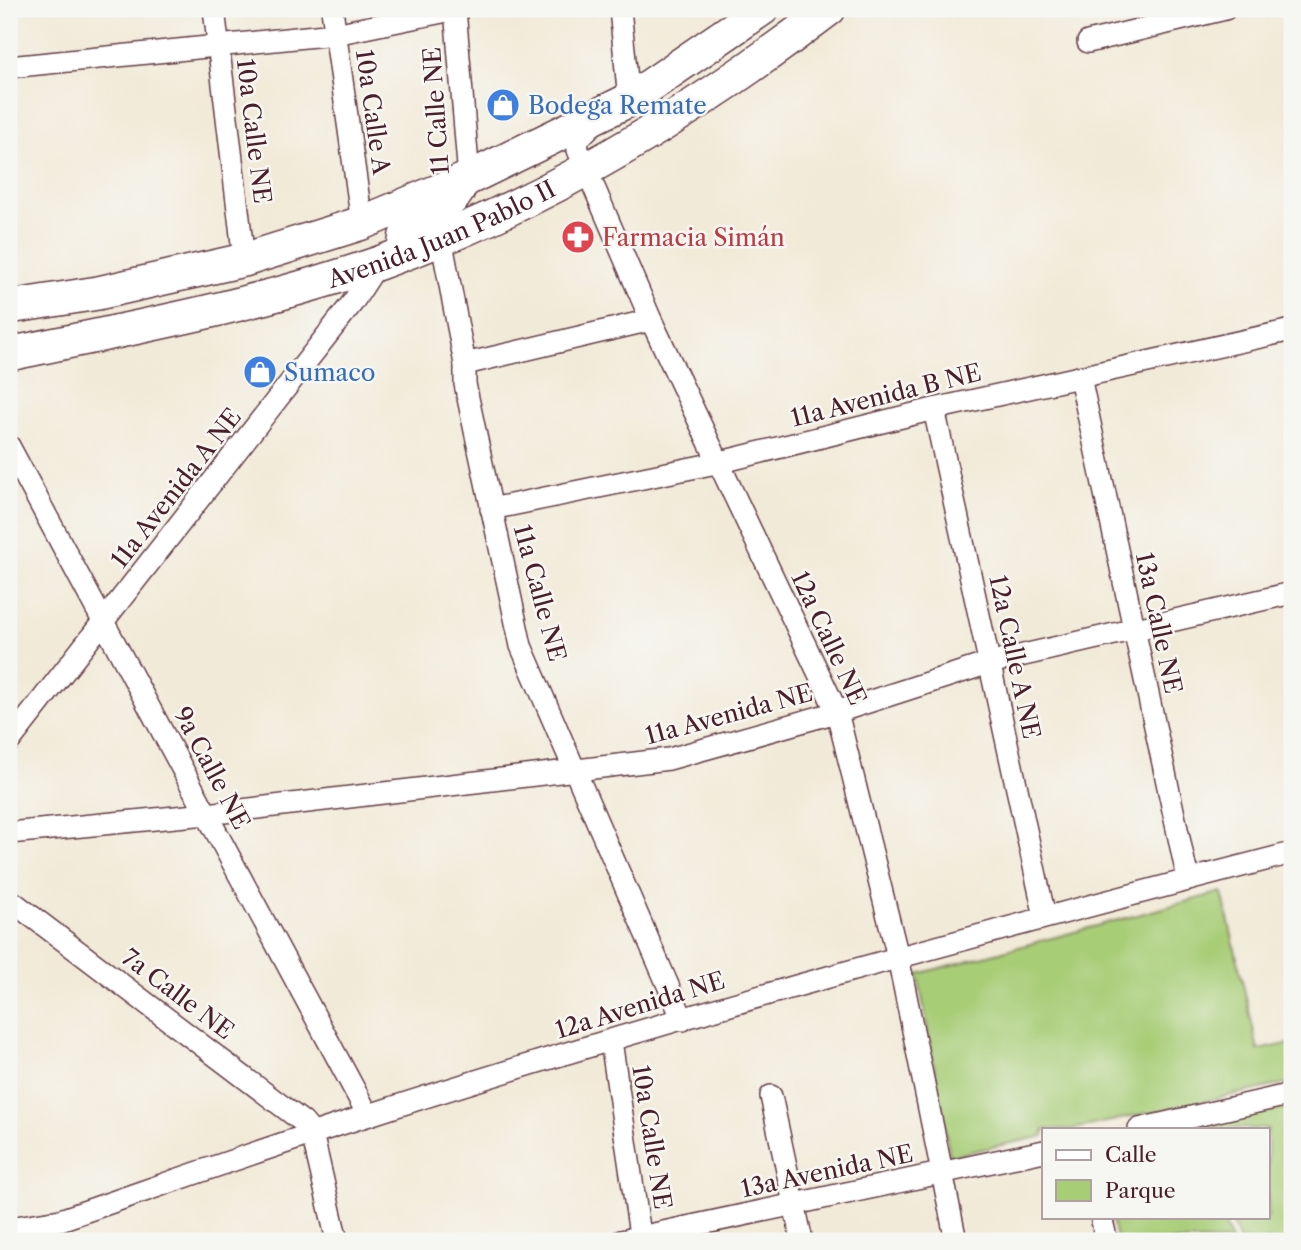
<svg xmlns="http://www.w3.org/2000/svg" width="1301" height="1250" font-family="'Libre Caslon Text',serif">
<style>
.green{fill:#a8cd77;stroke:#797651;stroke-width:2}
.lines{fill:none;stroke-linecap:round;stroke-linejoin:round}
.minor-casing{stroke:#633d45;stroke-width:24}
.trunk-casing{stroke:#633d45;stroke-width:36}
.minor{stroke:#fff;stroke-width:21}
.trunk{stroke:#fff;stroke-width:33}
.labels{text-anchor:middle;dominant-baseline:central;stroke-width:5;stroke-linejoin:round;paint-order:stroke}
.shop-label{font-size:24px;fill:#366cbe;stroke:#f6f6f2;text-anchor:start}
.street-label{font-size:24px;fill:#4a1f2b;stroke:#f6f6f2}
.health-label{font-size:24px;fill:#be3a42;stroke:#f6f6f2;text-anchor:start}
</style>
<rect width="100%" height="100%" fill="#f6f6f2"/>
<filter id="ink" filterUnits="userSpaceOnUse"><feTurbulence type="fractalNoise" baseFrequency=".0143" numOctaves="2"/><feDisplacementMap in="SourceGraphic" scale="14" xChannelSelector="R" yChannelSelector="G"/><feConvolveMatrix kernelMatrix="1 2 1 2 8 2 1 2 1" color-interpolation-filters="sRGB"/></filter>
<filter id="wash" filterUnits="userSpaceOnUse"><feTurbulence type="fractalNoise" baseFrequency=".00686" numOctaves="4" result="noise"/><feDisplacementMap in="SourceGraphic" scale="28" xChannelSelector="R" yChannelSelector="G"/><feGaussianBlur stdDeviation="1.57" result="paint"/><feColorMatrix in="noise" values="0 0 0 0 0 0 0 0 0 0 0 0 0 0 0 0 0 1.4 0 .05"/><feComposite in="paint" operator="in"/></filter>
<g filter="url(#wash)">
<rect width="100%" height="100%" fill="#f2ead8"/>
<g class="green">
<path d="M 1222,892 L 1258,1050 L 1292,1043 L 1292,1082 L 1074,1129 L 1044,1129 L 1044,1136 L 950,1156 L 918,974 Z"/>
<path d="M 1292,1107 L 1292,1241 L 1239,1241 L 1230,1217 L 1268,1217 L 1268,1129 L 1185,1127 Z"/>
<path d="M 1111,1217 L 1222,1217 L 1231,1241 L 1117,1241 Z"/>
</g>
</g>
<g filter="url(#ink)">
<g class="lines">
<defs>
<g id="minor">
<path d="M 214,9 L 244,260"/>
<path d="M 332,9 L 362,223"/>
<path d="M 620,9 L 629,100"/>
<path d="M 1088,42 L 1225,9"/>
<path d="M 9,67 L 335,34 L 457,9"/>
<path d="M 595,122 L 577,140 L 578,150 L 651,320 L 837,712 L 898,957 L 956,1241"/>
<path d="M 441,238 L 465,364 L 465,384 L 521,646 L 683,1020"/>
<path d="M 397,255 L 400,234 C 428,209 459,220 469,178 L 455,9"/>
<path d="M 465,364 L 651,320"/>
<path d="M 1080,377 L 1188,880"/>
<path d="M 934,409 L 1045,917"/>
<path d="M 9,446 L 368,1115"/>
<path d="M 491,509 L 721,462 L 934,409 L 1292,330"/>
<path d="M 9,742 L 353,302 L 379,262"/>
<path d="M 9,833 L 207,814 L 669,759 L 837,712 L 989,663 L 1292,593"/>
<path d="M 9,899 L 303,1122 L 312,1133 L 337,1241"/>
<path d="M 611,1041 L 641,1241"/>
<path d="M 771,1096 L 802,1241"/>
<path d="M 1139,1129 L 1292,1094"/>
<path d="M 1101,1217 L 1107,1241"/>
<path d="M 9,1228 L 60,1220 C 162,1185 263,1149 366,1116 C 671,1017 982,933 1292,853"/>
<path d="M 621,1241 L 1044,1151"/>
</g>
<g id="trunk">
<path d="M 9,307 L 98,293 L 244,260 L 362,223 L 469,178 L 629,100 L 762,9"/>
<path id="s1" d="M 9,354 C 133,328 259,305 379,263 C 540,206 694,113 829,9"/>
</g>
</defs>
<use href="#minor" class="minor-casing"/>
<use href="#trunk" class="trunk-casing"/>
<use href="#minor" class="minor"/>
<use href="#trunk" class="trunk"/>
</g>
</g>
<defs>
<symbol id="shop-disc" viewBox="-11 -11 22 22"><circle r="9.5" fill="#3f7fe0" stroke="#f6f6f2"/><path d="M-5-2.5h2.3a2.7 3.5 0 0 1 5.4 0H5L5.5 6h-11ZM-1.5-2.5h3a1.5 2.3 0 0 0-3 0Z" fill="#fff"/></symbol>
<symbol id="pharmacy-disc" viewBox="-11 -11 22 22"><circle r="9.5" fill="#e0444e" stroke="#f6f6f2"/><path d="M-2-6h4v4h4v4h-4v4h-4v-4h-4v-4h4Z" fill="#fff"/></symbol>
</defs>
<g fill-rule="evenodd">
<use href="#shop-disc" x="484" y="86" width="38" height="38"/>
<use href="#pharmacy-disc" x="559" y="218" width="38" height="38"/>
<use href="#shop-disc" x="241" y="353" width="38" height="38"/>
</g>
<g class="labels">
<g class="shop-label">
<text x="528" y="105">Bodega Remate</text>
<text x="284" y="372">Sumaco</text>
</g>
<g class="street-label">
<text transform="translate(436 111) rotate(-94)">11 Calle NE</text>
<text transform="translate(373 112) rotate(82)">10a Calle A</text>
<text transform="translate(254 131) rotate(83)">10a Calle NE</text>
<text stroke="none"><textPath href="#s1" startOffset="450">Avenida Juan Pablo II</textPath></text>
<text transform="translate(886 395) rotate(-14)">11a Avenida B NE</text>
<text transform="translate(176 488) rotate(-52)">11a Avenida A NE</text>
<text transform="translate(540 593) rotate(75)">11a Calle NE</text>
<text transform="translate(1159 623) rotate(78)">13a Calle NE</text>
<text transform="translate(829 638) rotate(65)">12a Calle NE</text>
<text transform="translate(1015 657) rotate(78)">12a Calle A NE</text>
<text transform="translate(729 714) rotate(-15)">11a Avenida NE</text>
<text transform="translate(212 768) rotate(62)">9a Calle NE</text>
<text transform="translate(178 994) rotate(37)">7a Calle NE</text>
<text transform="translate(640 1005) rotate(-17)">12a Avenida NE</text>
<text transform="translate(652 1137) rotate(81)">10a Calle NE</text>
<text transform="translate(827 1171) rotate(-12)">13a Avenida NE</text>
</g>
<g class="health-label">
<text x="602" y="237">Farmacia Simán</text>
</g>
</g>
<rect width="1301" height="1250" fill="none" stroke="#f6f6f2" stroke-width="35"/>
<rect x="1042" y="1128" width="228" height="91" fill="#f6f6f2" stroke="#b1a0a2" stroke-width="2"/>
<rect x="1056" y="1150" width="35" height="10" fill="#ffffff" stroke="#b1a0a2" stroke-width="2"/>
<text x="1105" y="1162" font-size="21" fill="#4a1f2b">Calle</text>
<rect x="1056" y="1180" width="35" height="21" fill="#a8cd77" stroke="#b1a0a2" stroke-width="2"/>
<text x="1105" y="1198" font-size="21" fill="#4a1f2b">Parque</text>
</svg>
